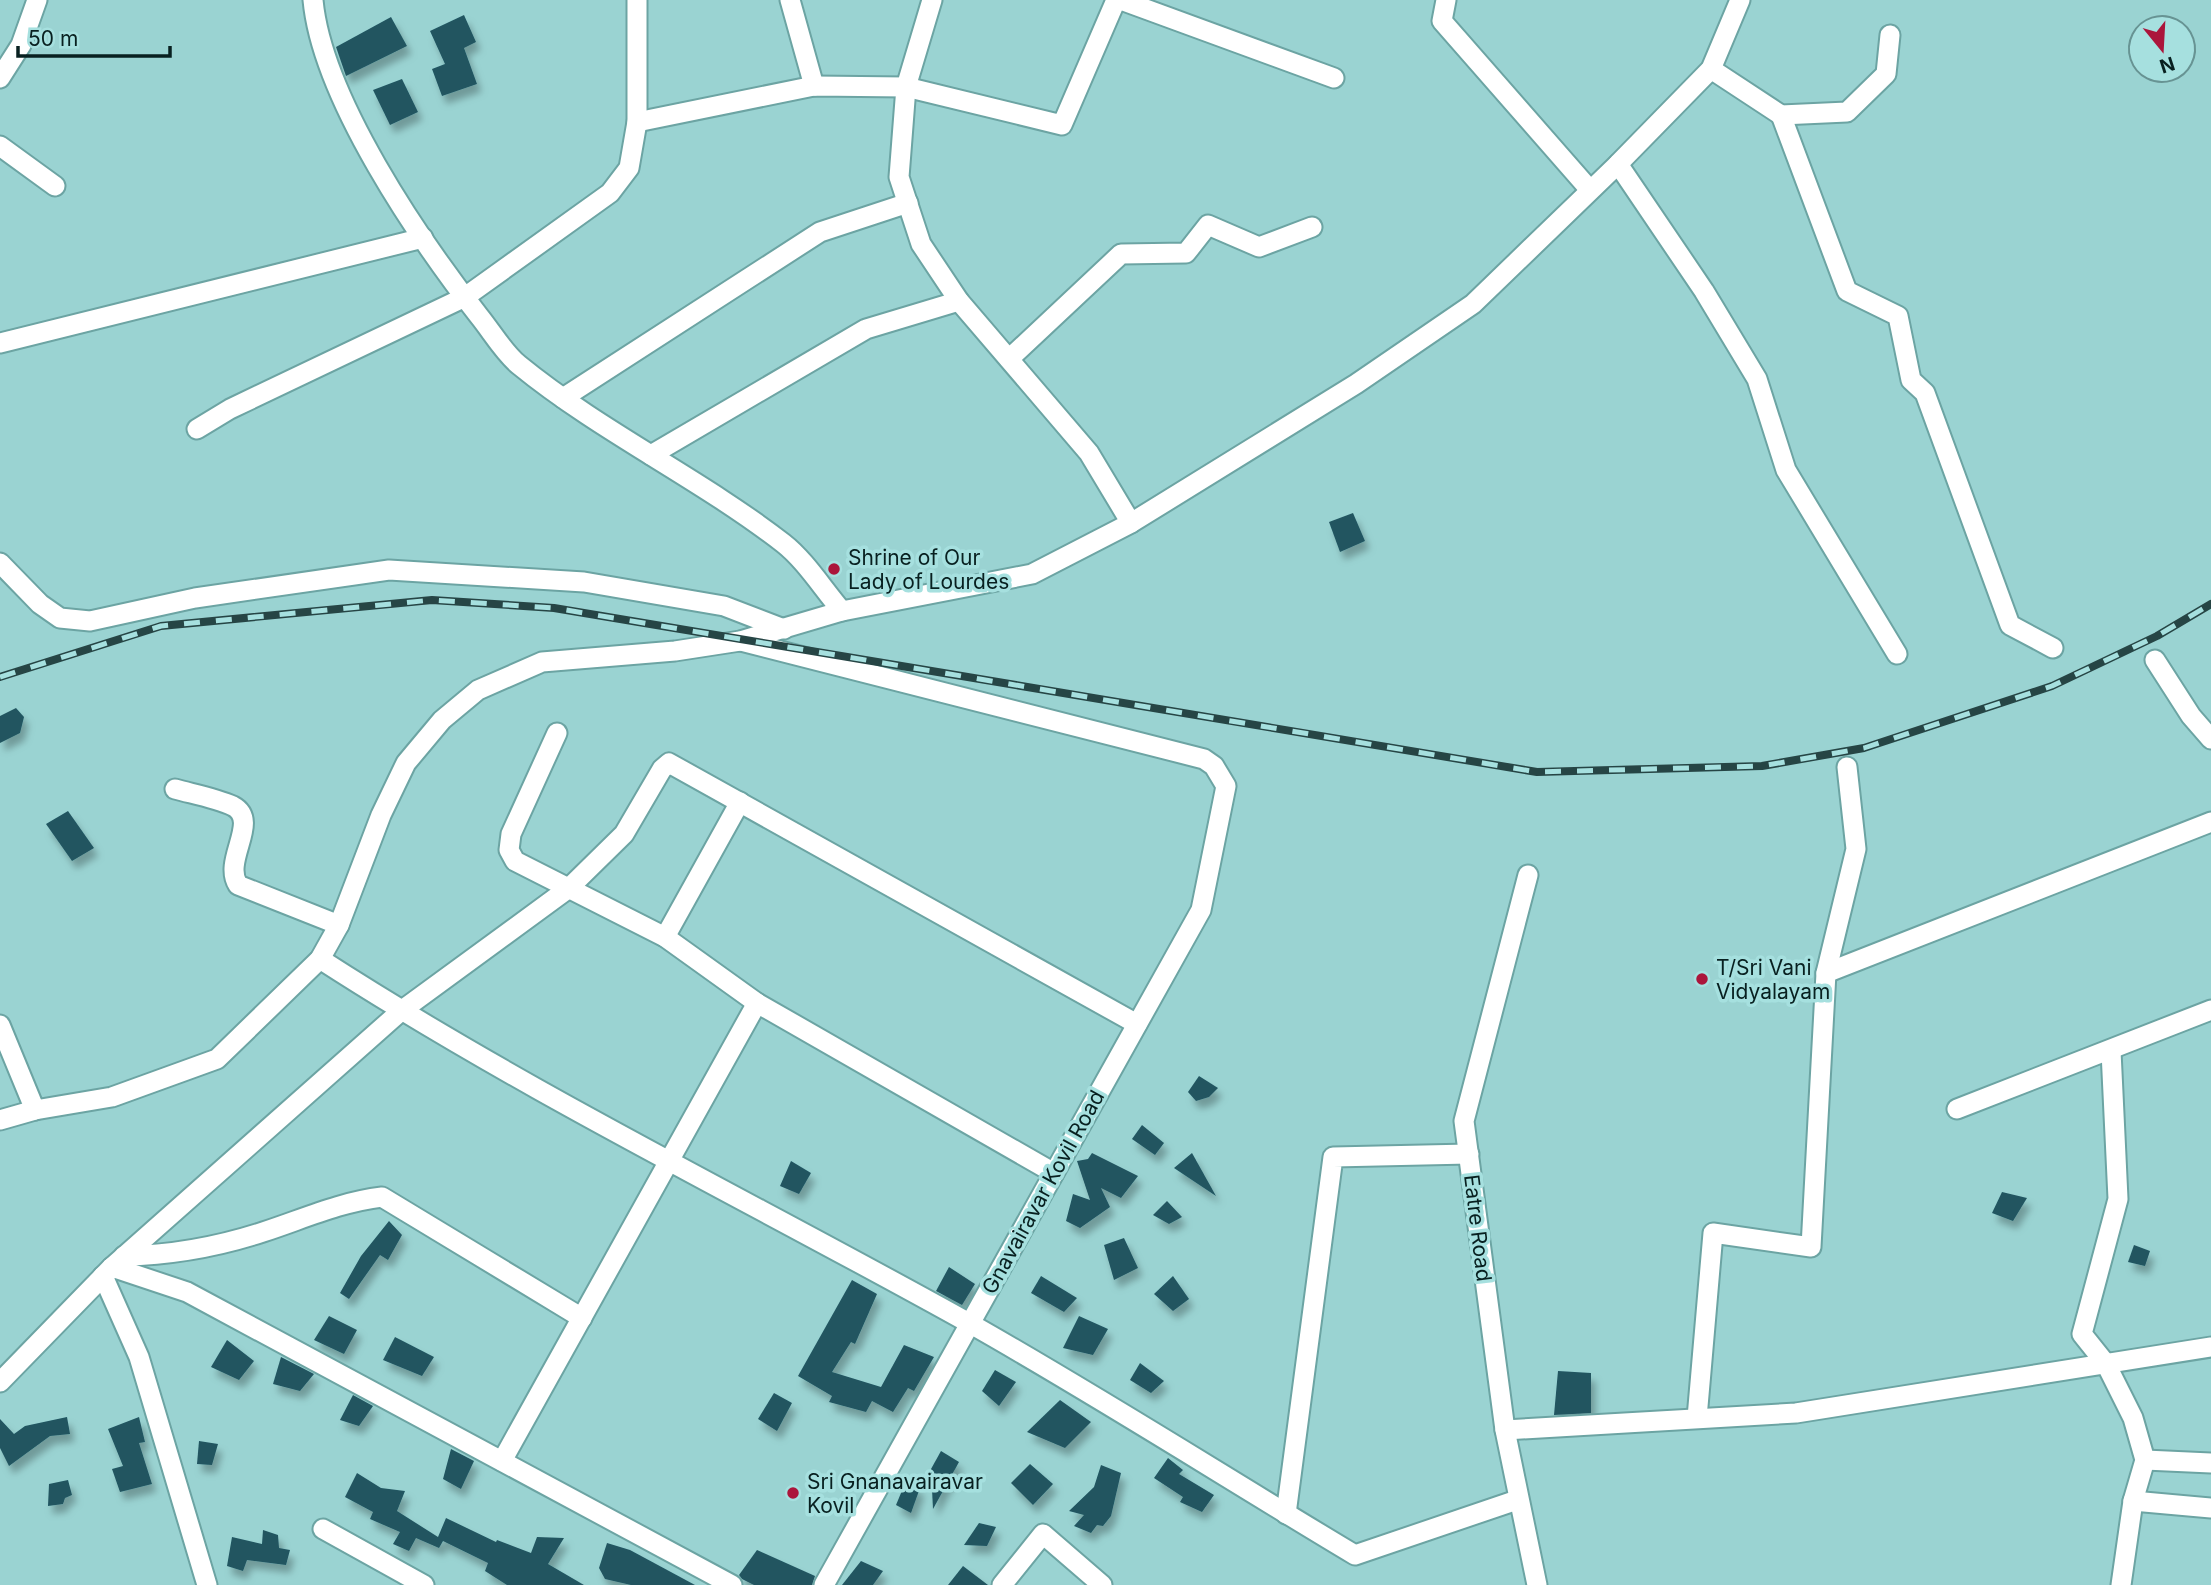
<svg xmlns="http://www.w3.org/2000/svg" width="2211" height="1585" font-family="Inter,sans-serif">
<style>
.building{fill:#205561;filter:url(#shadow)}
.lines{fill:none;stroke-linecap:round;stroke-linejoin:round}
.street-casing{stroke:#6ca4a3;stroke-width:23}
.street{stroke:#fff;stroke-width:19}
.rail-casing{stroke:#264545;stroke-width:8}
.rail{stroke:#a6e0df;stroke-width:5;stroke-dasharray:16;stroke-linecap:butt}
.poi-dot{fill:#ab153b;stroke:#a6e0df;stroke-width:2.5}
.labels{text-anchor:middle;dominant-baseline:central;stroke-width:7;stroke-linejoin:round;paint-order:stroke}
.poi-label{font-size:21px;fill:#082020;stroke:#a6e0df;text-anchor:start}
.street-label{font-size:21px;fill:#082020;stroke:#a6e0df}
</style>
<defs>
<filter id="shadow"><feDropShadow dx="4.5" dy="8" stdDeviation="3.5" flood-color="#0004"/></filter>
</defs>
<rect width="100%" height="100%" fill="#9ad3d2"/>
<g class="building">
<path d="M 464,15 L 476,42 L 464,48 L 477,84 L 442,96 L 432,69 L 445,64 L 430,31 Z"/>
<path d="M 391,17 L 407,46 L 346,76 L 336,47 Z"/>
<path d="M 402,79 L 418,112 L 390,125 L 373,90 Z"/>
<path d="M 1353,513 L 1365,541 L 1340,552 L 1329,522 Z"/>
<path d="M 16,708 L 24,717 L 20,733 L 0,743 L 0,716 Z"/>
<path d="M 68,811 L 94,848 L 72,861 L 46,824 Z"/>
<path d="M 1199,1076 L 1218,1088 L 1209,1097 L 1196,1101 L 1188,1092 Z"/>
<path d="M 1142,1125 L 1164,1143 L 1155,1155 L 1132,1139 Z"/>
<path d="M 1092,1153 L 1138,1176 L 1121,1198 L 1101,1188 L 1110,1207 L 1080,1228 L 1066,1221 L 1073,1194 L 1090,1200 L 1077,1161 L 1088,1159 Z"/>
<path d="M 1192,1153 L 1216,1196 L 1174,1168 Z"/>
<path d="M 791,1161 L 811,1173 L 799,1194 L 780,1186 Z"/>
<path d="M 2002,1192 L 2027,1198 L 2013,1221 L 1992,1213 Z"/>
<path d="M 1167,1201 L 1182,1217 L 1169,1224 L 1153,1215 Z"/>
<path d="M 389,1221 L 402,1235 L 388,1260 L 380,1255 L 349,1299 L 340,1293 L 361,1256 Z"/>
<path d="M 1124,1238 L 1138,1268 L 1114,1280 L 1104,1245 Z"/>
<path d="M 2134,1245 L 2150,1251 L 2145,1266 L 2128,1262 Z"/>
<path d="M 949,1267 L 975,1284 L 962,1305 L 936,1291 Z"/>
<path d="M 1041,1276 L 1077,1298 L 1064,1312 L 1031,1293 Z"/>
<path d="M 1173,1276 L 1189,1299 L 1173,1311 L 1154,1294 Z"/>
<path d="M 852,1280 L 877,1294 L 855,1344 L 851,1342 L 832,1372 L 881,1387 L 904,1345 L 934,1357 L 914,1391 L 908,1388 L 893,1412 L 872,1401 L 866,1412 L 829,1402 L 832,1396 L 798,1376 Z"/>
<path d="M 329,1316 L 357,1330 L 344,1354 L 314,1340 Z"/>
<path d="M 1079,1316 L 1108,1329 L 1093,1355 L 1063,1348 Z"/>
<path d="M 395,1337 L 434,1357 L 422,1376 L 383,1360 Z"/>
<path d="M 227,1340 L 254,1361 L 239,1380 L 211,1367 Z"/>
<path d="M 281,1357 L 314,1374 L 300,1391 L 273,1384 Z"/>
<path d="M 1140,1363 L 1164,1381 L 1151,1393 L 1130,1380 Z"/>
<path d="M 995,1370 L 1016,1382 L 999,1406 L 982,1391 Z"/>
<path d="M 1558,1371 L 1591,1373 L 1591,1413 L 1554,1415 Z"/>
<path d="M 774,1393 L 792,1403 L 777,1431 L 758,1419 Z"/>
<path d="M 353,1395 L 373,1406 L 359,1426 L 340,1420 Z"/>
<path d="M 1060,1400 L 1091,1422 L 1065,1448 L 1027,1432 Z"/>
<path d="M 67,1417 L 70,1434 L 50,1436 L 9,1466 L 0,1448 L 0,1419 L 14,1434 L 25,1426 Z"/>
<path d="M 139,1417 L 145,1442 L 139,1443 L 152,1484 L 120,1492 L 112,1469 L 123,1466 L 108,1429 Z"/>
<path d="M 199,1441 L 218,1444 L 212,1465 L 197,1464 Z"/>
<path d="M 451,1449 L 474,1461 L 461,1489 L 443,1479 Z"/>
<path d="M 941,1451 L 959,1462 L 933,1509 L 931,1469 Z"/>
<path d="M 1168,1458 L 1183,1470 L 1179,1474 L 1214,1495 L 1202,1512 L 1180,1502 L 1183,1497 L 1154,1478 Z"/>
<path d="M 1030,1464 L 1053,1484 L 1033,1505 L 1011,1483 Z"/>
<path d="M 1101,1465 L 1121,1473 L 1111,1516 L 1103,1526 L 1097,1525 L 1091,1533 L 1074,1526 L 1084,1515 L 1069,1511 L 1094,1487 Z"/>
<path d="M 357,1473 L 381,1488 L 405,1491 L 397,1511 L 438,1537 L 446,1518 L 496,1542 L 497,1540 L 531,1553 L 537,1537 L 564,1538 L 548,1564 L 584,1585 L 507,1585 L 485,1571 L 488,1563 L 443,1541 L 439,1548 L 416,1538 L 409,1551 L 393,1544 L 400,1532 L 370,1519 L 373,1512 L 345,1497 Z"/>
<path d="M 68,1480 L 72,1495 L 65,1498 L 63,1504 L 48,1506 L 49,1484 Z"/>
<path d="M 906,1481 L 920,1488 L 911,1513 L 896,1505 Z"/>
<path d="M 979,1523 L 996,1527 L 987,1546 L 964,1545 Z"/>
<path d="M 263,1530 L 278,1535 L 279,1548 L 290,1550 L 286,1565 L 247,1560 L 243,1571 L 227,1566 L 232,1537 L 262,1544 Z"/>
<path d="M 607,1543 L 630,1550 L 695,1585 L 631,1585 L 605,1579 L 599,1568 Z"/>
<path d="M 757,1550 L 815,1576 L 812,1585 L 754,1585 L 742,1579 L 739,1575 Z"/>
<path d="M 861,1561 L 883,1571 L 873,1585 L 842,1585 Z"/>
<path d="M 963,1566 L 988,1585 L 948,1585 Z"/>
</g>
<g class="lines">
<defs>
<g id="street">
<path d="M 313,0 C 322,98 419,239 479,316 C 492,332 504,353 519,365 C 601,432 699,478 783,543 C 805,560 823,589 842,611"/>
<path d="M 790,0 L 814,86"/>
<path d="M 1121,0 L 1334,78"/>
<path d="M 1446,0 L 1442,21 L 1590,190"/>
<path d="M 1711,69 L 1781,115 L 1847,112 L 1886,74 L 1890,35"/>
<path d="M 0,78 L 21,45 L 37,0"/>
<path d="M 1781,115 L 1847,291 L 1898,316 L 1911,380 L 1925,393 L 2010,625 L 2053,648"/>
<path d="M 637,122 L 814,86 L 906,87 L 1062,125 L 1116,0"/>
<path d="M 0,146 L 55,186"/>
<path d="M 1618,164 L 1704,291 L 1757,379 L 1786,470 L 1897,654"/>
<path d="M 0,343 L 423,238"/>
<path d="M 1009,359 L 1121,254 L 1186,253 L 1208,225 L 1259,247 L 1312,227"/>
<path d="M 563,398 L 820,232 L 908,203"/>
<path d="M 197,429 L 230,409 L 465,297 L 610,193 L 629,168 L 637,122 L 637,0"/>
<path d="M 651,455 L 866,329 L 959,301"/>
<path d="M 1131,523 L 1356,384 L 1473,304 L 1618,164 L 1711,69 L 1740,0"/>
<path d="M 0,563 L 40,604 L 60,618 L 90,621 L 195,598 L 389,570 L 584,582 L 724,606 L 784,629"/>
<path d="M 741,641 L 1204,759 L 1214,766 L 1226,786 L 1201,910 L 824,1585"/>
<path d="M 2155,660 L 2191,716 L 2211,739"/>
<path d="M 557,733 L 511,834 L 509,850 L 515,861 L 665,937 L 757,1003 L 1054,1173"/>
<path d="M 175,789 C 193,794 215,798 233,806 C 261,821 222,860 238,885 L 339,925"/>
<path d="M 1528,875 L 1464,1121 L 1505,1430 L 1537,1585"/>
<path d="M 665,937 L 740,802"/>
<path d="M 320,959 C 529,1094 752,1202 969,1323 C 1100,1397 1226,1478 1355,1555 L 1517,1500"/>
<path d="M 1826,973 L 2211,822"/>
<path d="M 0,1025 L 35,1110"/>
<path d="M 2111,1051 L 2118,1199 L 2082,1334 L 2106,1364 L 2133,1418 L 2145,1460 L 2133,1501 L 2121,1585"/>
<path d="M 1957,1109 L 2211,1010"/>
<path d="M 0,1120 L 35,1110 L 112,1097 L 217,1059 L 320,959 L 339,925 L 381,815 L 406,763 L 442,720 L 478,690 L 542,662 L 675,651 L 740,641 L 842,611 L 1032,574 L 1131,523 L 1089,453 L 959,301 L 921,244 L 899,177 L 906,87 L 932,0"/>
<path d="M 124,1256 C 172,1255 217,1247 263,1232 C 303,1219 340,1202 382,1197 L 582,1318"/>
<path d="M 112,1267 L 187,1292 L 732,1585"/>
<path d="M 103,1276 L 139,1357 L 207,1585"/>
<path d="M 0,1382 L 112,1267 L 401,1011 L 569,888 L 624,834 L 662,769 L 669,763 L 1137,1024"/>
<path d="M 1697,1418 L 1713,1233 L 1811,1247 L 1826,973 L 1856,849 L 1847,767"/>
<path d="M 1505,1430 L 1796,1413 L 2211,1347"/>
<path d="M 2145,1460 L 2211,1463"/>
<path d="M 502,1461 L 757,1003"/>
<path d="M 2133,1501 L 2211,1508"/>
<path d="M 1286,1514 L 1333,1157 L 1469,1154"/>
<path d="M 323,1529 L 424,1585"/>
<path d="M 1002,1585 L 1043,1534 L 1102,1585"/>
</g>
</defs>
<use href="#street" class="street-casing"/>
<use href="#street" class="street"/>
<defs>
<path id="rail" d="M 0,677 L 161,626 L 432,600 L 554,608 L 1537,772 L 1762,766 L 1864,748 L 2052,686 L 2157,636 L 2211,604"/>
</defs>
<use href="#rail" class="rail-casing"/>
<use href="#rail" class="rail"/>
</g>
<g class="poi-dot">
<circle cx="834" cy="569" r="7"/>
<circle cx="1702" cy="979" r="7"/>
<circle cx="793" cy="1493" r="7"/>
</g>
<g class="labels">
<g class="poi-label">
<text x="848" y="557">Shrine of Our<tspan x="848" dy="24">Lady of Lourdes</tspan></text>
<text x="1716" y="967">T/Sri Vani<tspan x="1716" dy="24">Vidyalayam</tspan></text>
<text x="807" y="1481">Sri Gnanavairavar<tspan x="807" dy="24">Kovil</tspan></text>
</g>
<g class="street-label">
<text transform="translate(1043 1192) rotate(-61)">Gnavairavar Kovil Road</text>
<text transform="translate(1478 1228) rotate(83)">Eatre Road</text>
</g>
</g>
<g transform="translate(2162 49) rotate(162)"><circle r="33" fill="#a6e0df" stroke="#679393" stroke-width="2"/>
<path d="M0-5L12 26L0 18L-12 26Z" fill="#ab153b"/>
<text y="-10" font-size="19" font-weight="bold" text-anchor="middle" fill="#082020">N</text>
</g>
<path d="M18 46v10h152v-10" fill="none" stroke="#082020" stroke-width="3.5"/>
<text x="28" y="46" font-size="21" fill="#082020" stroke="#a6e0df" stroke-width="5" paint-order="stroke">50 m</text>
</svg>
